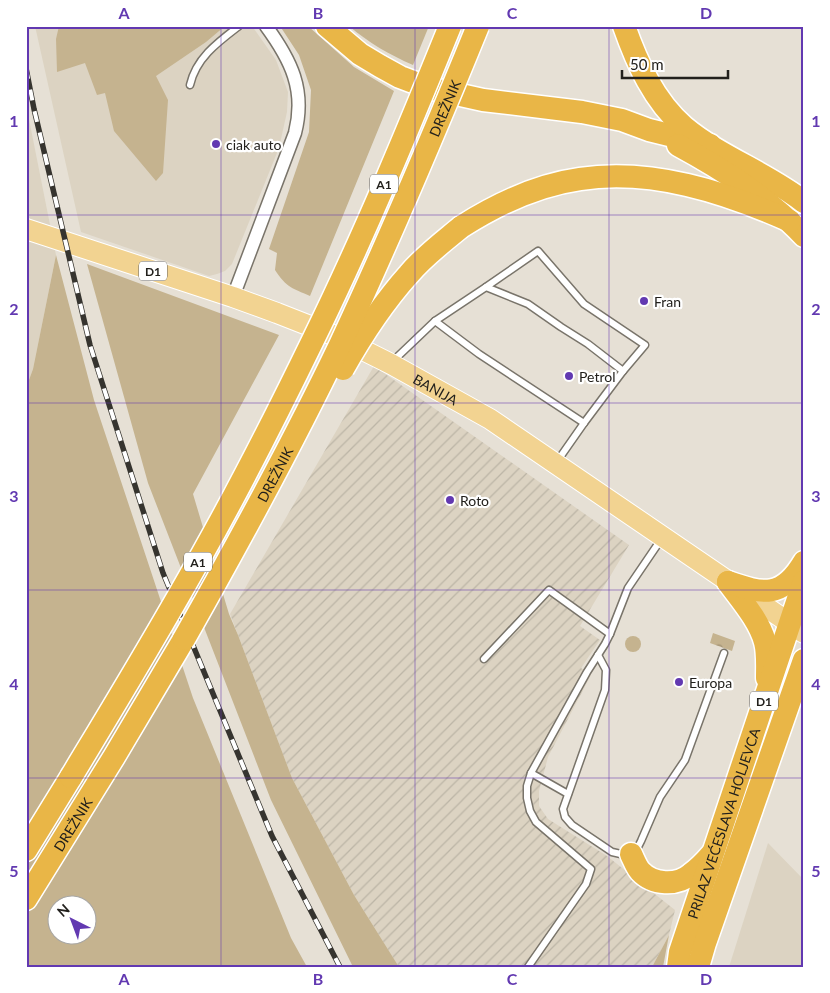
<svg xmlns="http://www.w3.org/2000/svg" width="830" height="993" font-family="Lato,sans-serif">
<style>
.built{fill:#dcd3c2}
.industrial{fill:url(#industrial-furrows)}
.grass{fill:#c5b38f;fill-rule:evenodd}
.park{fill:url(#park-crowns)}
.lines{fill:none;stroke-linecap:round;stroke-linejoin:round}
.lane-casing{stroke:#79746a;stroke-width:9}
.street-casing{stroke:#79746a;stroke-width:15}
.primary-casing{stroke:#fff;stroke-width:22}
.highway-casing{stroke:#fff;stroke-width:25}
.lane{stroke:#fff;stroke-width:6}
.street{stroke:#fff;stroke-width:12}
.primary{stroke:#f2d391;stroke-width:20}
.highway{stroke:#e9b647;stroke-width:22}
.rail-casing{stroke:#36342f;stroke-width:5.5}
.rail{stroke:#fff;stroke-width:4;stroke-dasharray:11;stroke-linecap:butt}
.highway-bridge-casing{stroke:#fff;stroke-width:25;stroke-linecap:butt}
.highway-bridge{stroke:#e9b647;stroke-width:22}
.grid{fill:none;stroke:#6239b1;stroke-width:1;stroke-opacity:0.55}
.poi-dot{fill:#6239b1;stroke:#fff;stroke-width:2}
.labels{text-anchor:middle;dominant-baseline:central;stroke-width:4.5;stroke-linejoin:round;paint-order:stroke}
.shield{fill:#fff;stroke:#646360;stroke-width:1}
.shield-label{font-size:12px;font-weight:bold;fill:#22201c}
.street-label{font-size:14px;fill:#22201c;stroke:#fff}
.poi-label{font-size:14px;fill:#22201c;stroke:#fff;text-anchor:start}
.neatline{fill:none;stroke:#6239b1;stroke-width:2}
.grid-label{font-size:16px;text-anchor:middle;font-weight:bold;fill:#6239b1}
</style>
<defs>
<pattern id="industrial-furrows" width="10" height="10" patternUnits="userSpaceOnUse" patternTransform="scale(1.25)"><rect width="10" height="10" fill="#dcd3c2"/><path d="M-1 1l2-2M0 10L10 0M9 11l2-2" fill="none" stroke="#bcb5a6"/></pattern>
<pattern id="park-crowns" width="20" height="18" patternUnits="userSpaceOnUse" patternTransform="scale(1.25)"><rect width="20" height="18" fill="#c5b38f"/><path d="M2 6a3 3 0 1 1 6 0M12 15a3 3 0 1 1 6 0" fill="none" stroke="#a09174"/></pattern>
</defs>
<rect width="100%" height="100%" fill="#e6e0d5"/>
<g class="built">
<path d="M 35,26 L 252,26 L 276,60 L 288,92 L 287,112 L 279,148 L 232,264 L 225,271 L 217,274 L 209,276 L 81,232 Z"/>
<path d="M 26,104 L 56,255 L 33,369 L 26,388 Z"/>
<path d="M 768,843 L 804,880 L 804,967 L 729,967 Z"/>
</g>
<path class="industrial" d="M 374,366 L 629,545 L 580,626 L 600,640 L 581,668 L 591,675 L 548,757 L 539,791 L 539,806 L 548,819 L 607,856 L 675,910 L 669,935 L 652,967 L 399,967 L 354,895 L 292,778 L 238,635 L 230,614 Z"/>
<g class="grass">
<path d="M 59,26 L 225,26 L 206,42 L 156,76 L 168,100 L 163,173 L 156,181 L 114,131 L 105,93 L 97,95 L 85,63 L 57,72 L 56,39 Z"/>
<path d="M 280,26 L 308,26 L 354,67 L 394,91 L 310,296 C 292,288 287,288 275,270 L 277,253 L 269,249 L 309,132 L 311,90 L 299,55 Z"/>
<path d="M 349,26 L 429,26 L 413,65 C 390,55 369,43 349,26 Z"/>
<path d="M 56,255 L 94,400 L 193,698 L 291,938 L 307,967 L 26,967 L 26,388 L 33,369 ZM 58,906 L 88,906 L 88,936 L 58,936 Z"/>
<path d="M 87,264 L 279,335 L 193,494 L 229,614 L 238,635 L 292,778 L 354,895 L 399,967 L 353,967 L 271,800 L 148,483 Z"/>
<circle cx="633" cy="644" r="8"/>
<path d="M 669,935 L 663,967 L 652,967 Z"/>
</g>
<path class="park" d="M 713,633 L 735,641 L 732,651 L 710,643 Z"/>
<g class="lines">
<defs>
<g id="lane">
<path d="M 190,85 C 196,58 218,42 239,26"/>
<path d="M 486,287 L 538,251 L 584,304 L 645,345 L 623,371"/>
<path d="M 435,321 L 479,354 L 584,423"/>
<path d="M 393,361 L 435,321 L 486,287 L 528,304 L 561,327 L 588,344 L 623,371 L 584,423 L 556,463"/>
<path d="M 598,655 L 606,670 L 605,690 L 563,809 L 565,817 L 572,825 L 612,852 L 625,855 L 631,854 L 637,849 L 641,841 L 660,797 L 685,760 L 724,653"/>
<path d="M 484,659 L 549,590 L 610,634"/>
<path d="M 531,773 L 568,794"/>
<path d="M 528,967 L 586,884 L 591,869 L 536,822 L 530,811 L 527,798 L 527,786 L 531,773 L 587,672 L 605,644 L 610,634 L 628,588 L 662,538"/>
</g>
<path id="street" d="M 233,297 L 295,133 C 306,90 291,60 266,26"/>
<g id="primary">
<path id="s1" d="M 26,229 L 233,297 L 277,313 L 333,335 L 391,364 L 490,419 L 804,633"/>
</g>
<g id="highway">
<path d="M 327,26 L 360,54 L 380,66 L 400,77 L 429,88 L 483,100 L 582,112 L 622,120 L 649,130 L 710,145"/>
<path d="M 624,26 C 637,63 654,101 684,127 C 720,157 767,173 804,202"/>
<path d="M 678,145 C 724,170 768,198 804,236"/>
<path d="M 461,227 C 497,204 537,185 580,179 C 651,168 725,192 790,221"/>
<path d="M 728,582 C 741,600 759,620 765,642 C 768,653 767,666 767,678"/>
<path d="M 728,582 C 763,594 782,599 804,562"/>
<path d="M 26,850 L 71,777"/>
<path d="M 631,854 C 634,860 636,866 640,871 C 653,885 677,886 691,874 C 698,869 705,862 711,855"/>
<path id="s2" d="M 26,899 L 114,757 L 184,639"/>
<path id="s3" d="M 678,967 L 680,952 L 804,581"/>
<path d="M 698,967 L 705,943 L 804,660"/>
</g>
</defs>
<use href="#lane" class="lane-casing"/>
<use href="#street" class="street-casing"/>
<use href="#primary" class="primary-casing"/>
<use href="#highway" class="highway-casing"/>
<use href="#lane" class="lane"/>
<use href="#street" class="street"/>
<use href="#primary" class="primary"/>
<use href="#highway" class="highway"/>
<defs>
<path id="rail" d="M 26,68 L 34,109 L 90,345 L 163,573 L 272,836 L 340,967"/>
</defs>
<use href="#rail" class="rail-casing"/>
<use href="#rail" class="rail"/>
<defs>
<g id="highway-bridge">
<path d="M 343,369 C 362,335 383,303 409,274 C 424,256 443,242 461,227"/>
<path id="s4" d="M 184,639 C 239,542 292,445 340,345 C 389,240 434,134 478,26"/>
<path d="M 71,777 C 115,704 159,632 200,558 C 240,487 277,414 313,340 C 363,238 407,132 450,26"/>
</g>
</defs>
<use href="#highway-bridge" class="highway-bridge-casing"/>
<use href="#highway-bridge" class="highway-bridge"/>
</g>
<path class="grid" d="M 221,26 L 221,967M 415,26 L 415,967M 609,26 L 609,967M 26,215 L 804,215M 26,403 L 804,403M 26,590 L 804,590M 26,778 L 804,778"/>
<g class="poi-dot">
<circle cx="216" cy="144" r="5"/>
<circle cx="644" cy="301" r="5"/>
<circle cx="569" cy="376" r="5"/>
<circle cx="450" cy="500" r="5"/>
<circle cx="679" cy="682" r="5"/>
</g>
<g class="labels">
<g class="shield">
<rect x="370" y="174.5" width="28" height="19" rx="4"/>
<rect x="139" y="261.5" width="28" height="19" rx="4"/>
<rect x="184" y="552.5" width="28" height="19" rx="4"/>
<rect x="750" y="691.5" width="28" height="19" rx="4"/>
</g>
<g class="shield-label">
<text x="384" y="184">A1</text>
<text x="153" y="271">D1</text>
<text x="198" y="562">A1</text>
<text x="764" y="701">D1</text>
</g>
<g class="street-label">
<text stroke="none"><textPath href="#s4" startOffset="592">DREŽNIK</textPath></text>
<text stroke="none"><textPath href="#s1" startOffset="441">BANIJA</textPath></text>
<text stroke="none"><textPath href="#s4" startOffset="188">DREŽNIK</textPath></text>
<text stroke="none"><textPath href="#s3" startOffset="151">PRILAZ VEĆESLAVA HOLJEVCA</textPath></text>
<text stroke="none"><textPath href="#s2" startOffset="88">DREŽNIK</textPath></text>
</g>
<g class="poi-label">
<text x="226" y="144">ciak auto</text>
<text x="654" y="301">Fran</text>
<text x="579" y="376">Petrol</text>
<text x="460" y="500">Roto</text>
<text x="689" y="682">Europa</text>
</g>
</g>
<rect width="830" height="993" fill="none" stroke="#ffffff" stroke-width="55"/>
<g transform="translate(72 920) rotate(318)"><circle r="24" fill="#ffffff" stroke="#a7a6a4"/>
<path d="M0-4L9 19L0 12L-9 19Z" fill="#6239b1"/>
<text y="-8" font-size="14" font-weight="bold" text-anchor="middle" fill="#22201c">N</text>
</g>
<path d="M622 70v8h106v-8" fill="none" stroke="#22201c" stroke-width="2.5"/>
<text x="630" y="70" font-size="15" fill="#22201c" stroke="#ffffff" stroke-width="4" paint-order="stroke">50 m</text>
<rect x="28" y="28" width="774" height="938" class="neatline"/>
<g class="grid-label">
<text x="124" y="19">A</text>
<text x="318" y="19">B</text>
<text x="512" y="19">C</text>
<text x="706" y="19">D</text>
<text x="14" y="127">1</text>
<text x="816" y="127">1</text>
<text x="14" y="315">2</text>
<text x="816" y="315">2</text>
<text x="14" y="502">3</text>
<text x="816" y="502">3</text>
<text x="14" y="690">4</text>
<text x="816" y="690">4</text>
<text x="14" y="877">5</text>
<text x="816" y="877">5</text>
<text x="124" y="985">A</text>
<text x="318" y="985">B</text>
<text x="512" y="985">C</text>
<text x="706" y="985">D</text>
</g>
</svg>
